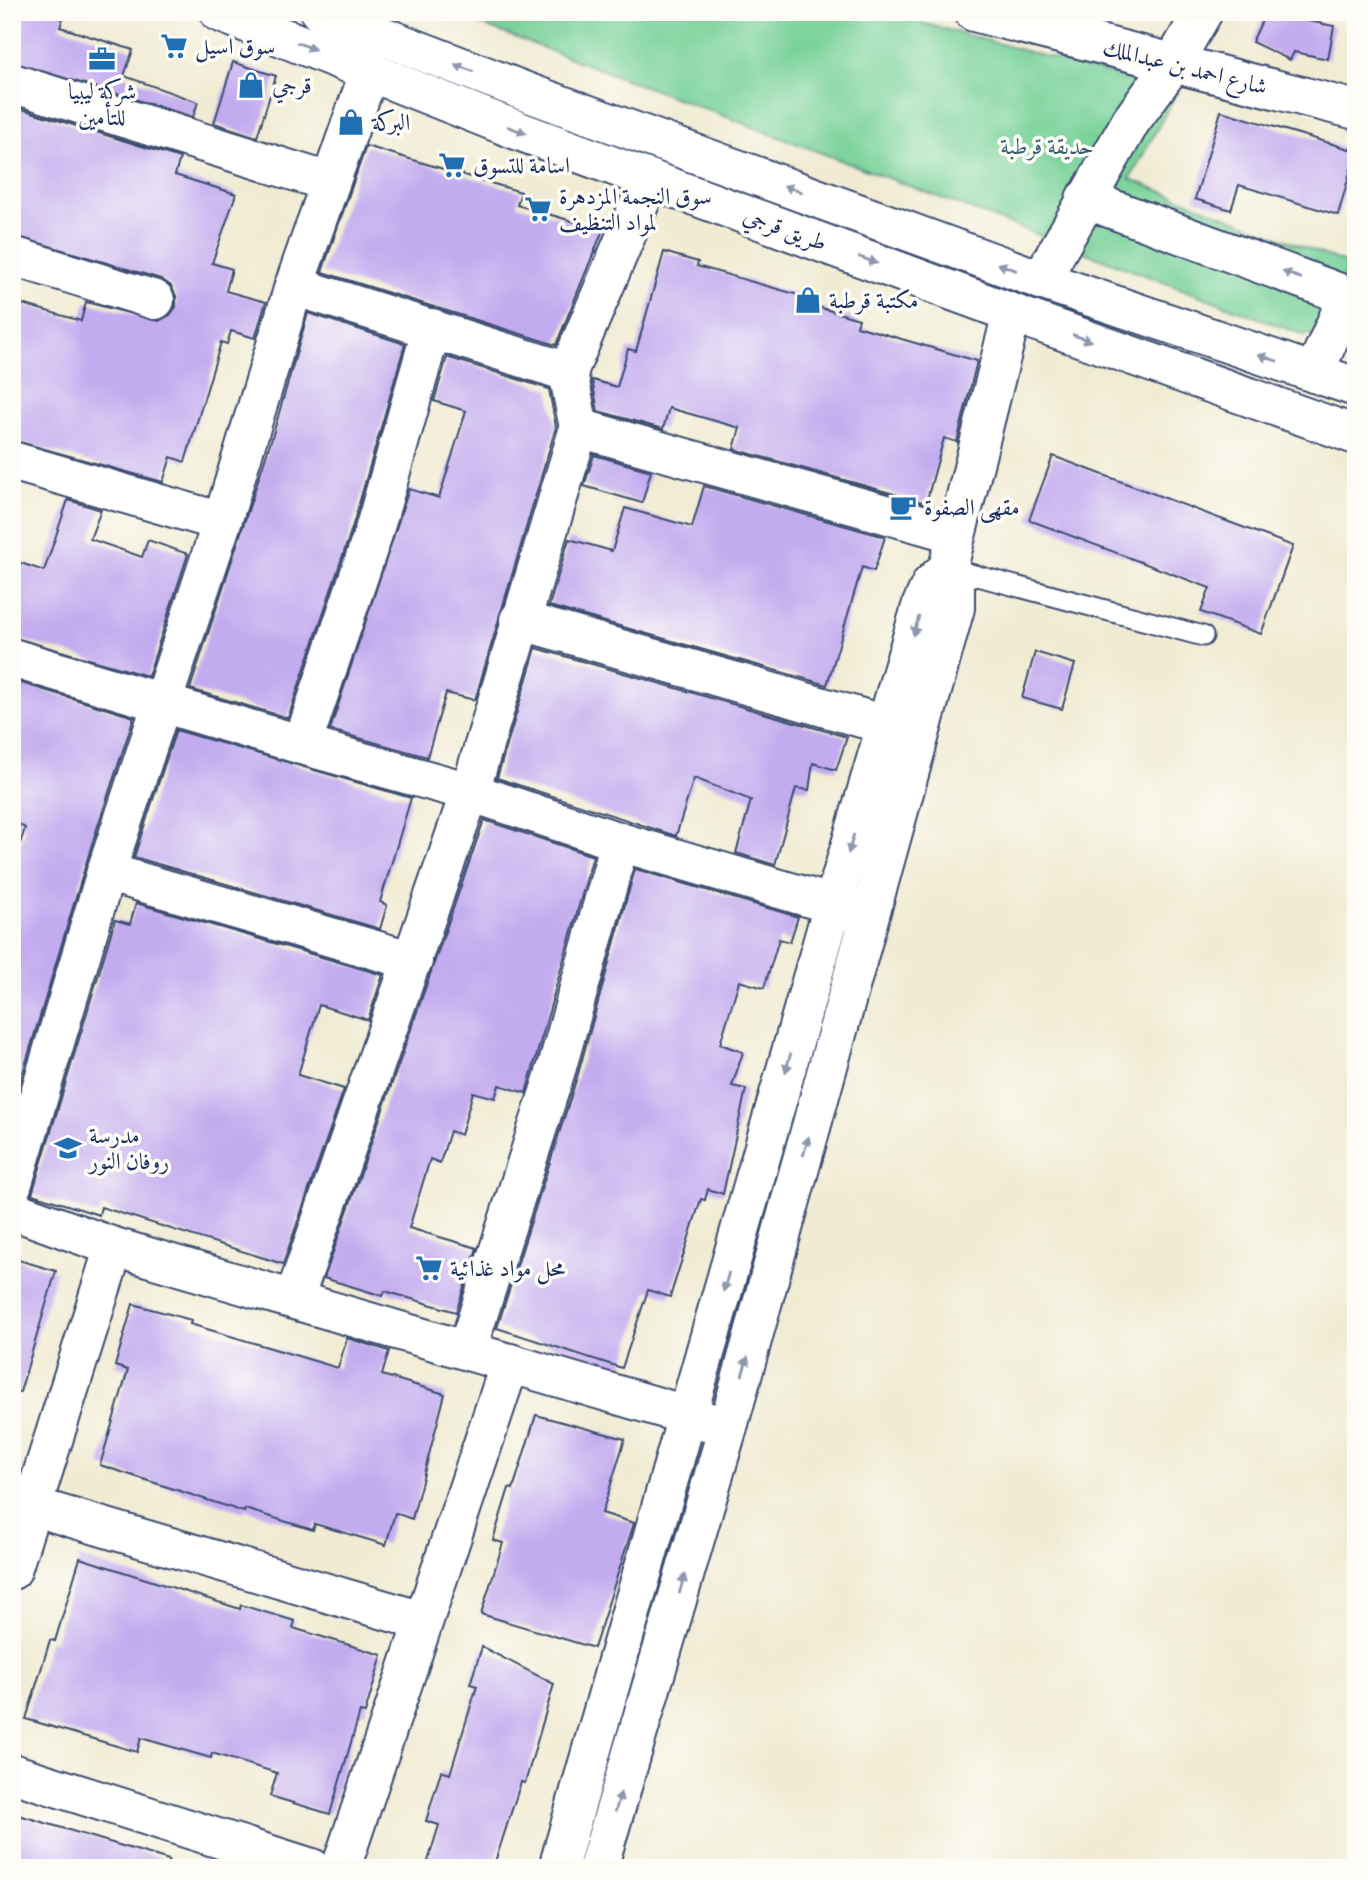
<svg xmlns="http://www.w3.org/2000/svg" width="1368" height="1880" font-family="'IM FELL French Canon',Amiri,serif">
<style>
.green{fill:#78d299;stroke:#4a807c;stroke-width:2}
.building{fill:#c2abef}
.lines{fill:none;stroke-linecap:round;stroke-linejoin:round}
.lane-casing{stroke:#3b4b6f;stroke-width:23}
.street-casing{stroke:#3b4b6f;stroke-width:42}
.highway-casing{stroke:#3b4b6f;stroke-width:42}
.lane{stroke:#fff;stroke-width:19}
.street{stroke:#fff;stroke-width:38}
.highway{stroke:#fff;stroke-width:38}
.oneway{fill:#8d97ae}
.labels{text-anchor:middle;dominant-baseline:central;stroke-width:7;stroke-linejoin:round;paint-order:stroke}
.poi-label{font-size:23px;fill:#1b2f5e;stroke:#fdfcf7;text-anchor:start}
.street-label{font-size:23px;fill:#1b2f5e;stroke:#fdfcf7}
.park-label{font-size:23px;fill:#376070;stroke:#fdfcf7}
</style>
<rect width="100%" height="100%" fill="#fdfcf7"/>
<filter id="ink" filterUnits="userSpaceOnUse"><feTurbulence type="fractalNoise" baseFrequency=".0143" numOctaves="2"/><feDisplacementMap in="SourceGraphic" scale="14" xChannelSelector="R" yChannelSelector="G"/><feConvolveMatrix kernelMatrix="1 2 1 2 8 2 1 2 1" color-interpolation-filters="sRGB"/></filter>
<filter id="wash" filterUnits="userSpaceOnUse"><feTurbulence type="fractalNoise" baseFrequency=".00686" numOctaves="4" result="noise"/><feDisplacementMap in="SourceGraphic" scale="28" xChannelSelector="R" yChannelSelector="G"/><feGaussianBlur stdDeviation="1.57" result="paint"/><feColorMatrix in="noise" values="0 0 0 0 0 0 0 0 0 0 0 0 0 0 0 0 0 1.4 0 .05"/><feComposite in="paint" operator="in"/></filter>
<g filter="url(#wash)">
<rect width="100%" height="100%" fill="#f0ebd2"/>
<path class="green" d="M 448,12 L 882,12 L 1177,92 L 1130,179 L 1348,264 L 1321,333 L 1304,335 Z"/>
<g id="blocks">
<g class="building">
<path d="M 12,12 L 65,12 L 60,27 L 133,50 L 124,76 L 198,102 L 193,117 L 12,62 Z"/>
<path d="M 1266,12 L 1312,12 L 1308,21 L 1334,26 L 1328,59 L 1294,52 L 1290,60 L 1252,42 Z"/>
<path d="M 233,62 L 276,76 L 257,137 L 214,123 Z"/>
<path d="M 12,106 L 180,158 L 175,175 L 236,194 L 212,263 L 232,269 L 226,291 L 266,302 L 255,338 L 231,331 L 227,344 L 221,342 L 185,462 L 171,457 L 163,482 L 12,440 L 12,301 L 81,321 L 86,302 L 159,321 L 170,315 L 176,307 L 176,296 L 171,286 L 161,279 L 12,235 Z"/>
<path d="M 1221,111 L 1356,151 L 1338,215 L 1239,185 L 1231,210 L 1195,199 Z"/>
<path d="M 366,146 L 521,192 L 517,205 L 603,230 L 556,345 L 322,272 Z"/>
<path d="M 664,252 L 698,262 L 697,266 L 816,300 L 814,306 L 859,319 L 857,326 L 977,361 L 957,442 L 944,438 L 926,503 L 734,449 L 740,428 L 669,408 L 663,429 L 598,411 L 592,380 L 617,387 L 628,349 L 636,351 Z"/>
<path d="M 308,313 L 405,344 L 352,528 L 288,718 L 190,689 L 273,434 Z"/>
<path d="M 447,357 L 549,389 L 556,427 L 475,700 L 446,693 L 427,757 L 330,730 L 409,489 L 439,498 L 466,411 L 434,401 Z"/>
<path d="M 594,455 L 651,471 L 642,503 L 584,486 Z"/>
<path d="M 1053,456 L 1293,546 L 1261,634 L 1201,612 L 1210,588 L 1029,520 Z"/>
<path d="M 704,486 L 885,537 L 874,571 L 862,567 L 827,685 L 549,606 L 569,539 L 612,551 L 625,508 L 692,527 Z"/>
<path d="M 68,500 L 101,510 L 90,539 L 142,557 L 148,540 L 188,554 L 148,676 L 12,637 L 12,560 L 44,571 Z"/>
<path d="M 536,648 L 847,737 L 836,770 L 813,763 L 809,790 L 796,788 L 775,865 L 736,853 L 751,800 L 694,778 L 676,836 L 497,778 Z"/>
<path d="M 1035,652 L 1075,664 L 1062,709 L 1022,698 Z"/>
<path d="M 18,682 L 134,717 L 92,844 L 12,1109 L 12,869 L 25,828 L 12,820 L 12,699 Z"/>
<path d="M 176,730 L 411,798 L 380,902 L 387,905 L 380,929 L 134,857 Z"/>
<path d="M 484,820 L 593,856 L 526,1093 L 499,1085 L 495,1098 L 473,1092 L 461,1135 L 450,1131 L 440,1163 L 430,1159 L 409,1228 L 477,1248 L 456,1312 L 385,1291 L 383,1296 L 324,1278 Z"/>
<path d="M 635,869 L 798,917 L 790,942 L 779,939 L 764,988 L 739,981 L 720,1044 L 743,1052 L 732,1086 L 746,1089 L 723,1194 L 708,1189 L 705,1200 L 701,1199 L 670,1297 L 648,1290 L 622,1368 L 497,1328 L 578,1074 Z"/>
<path d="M 136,903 L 383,975 L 368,1020 L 319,1005 L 298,1075 L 344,1089 L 283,1264 L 101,1207 L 99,1215 L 32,1194 L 115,920 L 130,924 Z"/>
<path d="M 12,1258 L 56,1271 L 20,1392 L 12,1391 Z"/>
<path d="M 133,1304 L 191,1320 L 190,1324 L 338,1368 L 347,1338 L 389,1351 L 382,1375 L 445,1394 L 412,1519 L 395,1513 L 386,1545 L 315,1524 L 313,1530 L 245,1509 L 244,1512 L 100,1465 L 128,1370 L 115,1366 Z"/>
<path d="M 536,1415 L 625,1439 L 602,1513 L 634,1523 L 594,1648 L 481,1614 L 503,1543 L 493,1540 L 509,1488 L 513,1489 Z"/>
<path d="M 80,1558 L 240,1609 L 241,1605 L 295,1621 L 293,1628 L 382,1655 L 365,1713 L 360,1712 L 330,1814 L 270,1796 L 277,1773 L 212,1753 L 211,1758 L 141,1738 L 137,1752 L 26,1719 L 50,1640 L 55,1641 Z"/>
<path d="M 482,1647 L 554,1684 L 525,1783 L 521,1782 L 493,1868 L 426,1868 L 439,1825 L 426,1821 L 441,1771 L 450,1774 L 477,1686 L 470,1684 Z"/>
<path d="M 12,1813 L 169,1860 L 168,1868 L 12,1868 Z"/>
</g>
</g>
</g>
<g filter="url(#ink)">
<use href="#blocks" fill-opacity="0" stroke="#3b4b6f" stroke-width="2"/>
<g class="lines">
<defs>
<path id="lane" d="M 948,568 L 1203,636"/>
<g id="street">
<path d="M 974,12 L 1356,110"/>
<path d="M 12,83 L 329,182"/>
<path d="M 1085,199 L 1356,299"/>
<path d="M 12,256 L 155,300"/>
<path d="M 1041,280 L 1131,121 L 1172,65 L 1203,12"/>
<path d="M 294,286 L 568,372"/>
<path d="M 579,428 L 956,534"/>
<path d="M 12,461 L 222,522"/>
<path d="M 519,620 L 886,725"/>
<path d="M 12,658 L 302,745 L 470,792 L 620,842 L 855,911"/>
<path d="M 302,745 L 373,534 L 432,328"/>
<path d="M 106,872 L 413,961"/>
<path d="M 12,1186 L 106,872 L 222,522 L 294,286 L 370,70"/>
<path d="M 12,1210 L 114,1247 L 713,1423"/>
<path d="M 294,1299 L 470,792 L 579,428 L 568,372 L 650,179"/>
<path d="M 467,1350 L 557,1067 L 620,842"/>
<path d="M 35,1507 L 422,1621"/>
<path d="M 12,1570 L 114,1247"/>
<path d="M 12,1773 L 312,1868"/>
<path d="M 341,1868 L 510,1363"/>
<path d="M 558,1868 L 833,905 L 922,604 L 931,584 L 948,568"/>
<path d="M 598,1868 L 728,1427 L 955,608 L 955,587 L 948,568 L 1012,313"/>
</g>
<g id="highway">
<path d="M 219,12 L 519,131 L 1012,313 L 1356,435"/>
<path d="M 320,12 L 529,93 L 1041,280 L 1356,387"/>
<path d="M 1314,373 L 1348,296"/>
</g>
</defs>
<use href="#lane" class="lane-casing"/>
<use href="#street" class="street-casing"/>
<use href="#highway" class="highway-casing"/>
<use href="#lane" class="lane"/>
<use href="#street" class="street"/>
<use href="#highway" class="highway"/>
</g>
<defs><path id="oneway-solid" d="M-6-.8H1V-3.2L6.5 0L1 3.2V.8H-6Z" transform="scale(1.75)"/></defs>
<g class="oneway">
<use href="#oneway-solid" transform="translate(306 46) rotate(21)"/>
<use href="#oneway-solid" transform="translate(464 68) rotate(-159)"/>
<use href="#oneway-solid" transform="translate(517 130) rotate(21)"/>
<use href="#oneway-solid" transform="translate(793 189) rotate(-160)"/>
<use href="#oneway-solid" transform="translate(868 260) rotate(20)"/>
<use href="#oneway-solid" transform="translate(1007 267) rotate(-160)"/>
<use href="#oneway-solid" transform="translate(1292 275) rotate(-160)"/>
<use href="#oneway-solid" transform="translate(1082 338) rotate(20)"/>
<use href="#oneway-solid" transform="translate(1268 358) rotate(-161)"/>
<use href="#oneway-solid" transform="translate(916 626) rotate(107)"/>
<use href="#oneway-solid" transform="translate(851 844) rotate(106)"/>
<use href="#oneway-solid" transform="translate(788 1063) rotate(106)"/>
<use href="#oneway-solid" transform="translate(806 1146) rotate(-74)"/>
<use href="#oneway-solid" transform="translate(726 1282) rotate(106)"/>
<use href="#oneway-solid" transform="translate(745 1366) rotate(-74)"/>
<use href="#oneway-solid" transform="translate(682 1584) rotate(-74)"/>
<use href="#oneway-solid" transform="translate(618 1802) rotate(-74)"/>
</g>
</g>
<defs>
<symbol id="supermarket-bare" viewBox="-9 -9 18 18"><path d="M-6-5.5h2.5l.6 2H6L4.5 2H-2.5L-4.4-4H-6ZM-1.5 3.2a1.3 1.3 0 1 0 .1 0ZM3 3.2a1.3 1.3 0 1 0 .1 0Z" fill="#1f6fb2" stroke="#fdfcf7" stroke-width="2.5" paint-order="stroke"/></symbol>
<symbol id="office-bare" viewBox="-9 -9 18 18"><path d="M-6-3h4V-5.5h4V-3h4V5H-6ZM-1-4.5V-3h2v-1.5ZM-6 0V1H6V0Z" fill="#1f6fb2" stroke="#fdfcf7" stroke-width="2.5" paint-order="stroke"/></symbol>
<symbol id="shop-bare" viewBox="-9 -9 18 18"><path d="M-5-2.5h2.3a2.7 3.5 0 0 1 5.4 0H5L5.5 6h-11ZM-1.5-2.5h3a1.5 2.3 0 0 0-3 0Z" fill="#1f6fb2" stroke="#fdfcf7" stroke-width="2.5" paint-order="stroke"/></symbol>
<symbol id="cafe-bare" viewBox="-9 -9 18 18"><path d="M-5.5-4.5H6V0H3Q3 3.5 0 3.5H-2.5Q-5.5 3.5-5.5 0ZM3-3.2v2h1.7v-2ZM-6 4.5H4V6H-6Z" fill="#1f6fb2" stroke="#fdfcf7" stroke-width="2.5" paint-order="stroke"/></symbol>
<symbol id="school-bare" viewBox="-9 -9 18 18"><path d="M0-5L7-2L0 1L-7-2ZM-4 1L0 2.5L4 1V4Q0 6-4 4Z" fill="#1f6fb2" stroke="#fdfcf7" stroke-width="2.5" paint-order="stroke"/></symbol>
</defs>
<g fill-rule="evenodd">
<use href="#supermarket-bare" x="155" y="27" width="38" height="38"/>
<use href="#office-bare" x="83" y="40" width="38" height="38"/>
<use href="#shop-bare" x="232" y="66" width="38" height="38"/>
<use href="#shop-bare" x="332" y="103" width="38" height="38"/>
<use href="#supermarket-bare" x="433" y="146" width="38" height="38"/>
<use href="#supermarket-bare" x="519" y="190" width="38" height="38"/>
<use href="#shop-bare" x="789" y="281" width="38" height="38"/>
<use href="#cafe-bare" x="884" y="488" width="38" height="38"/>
<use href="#school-bare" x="49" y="1129" width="38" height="38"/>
<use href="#supermarket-bare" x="410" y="1249" width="38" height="38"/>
</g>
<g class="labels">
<g class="poi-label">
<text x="195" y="46">سوق اسيل</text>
<text x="272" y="85">قرجي</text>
<text x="102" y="91" text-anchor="middle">شركة ليبيا<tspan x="102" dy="26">للتأمين</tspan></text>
<text x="372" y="122">البركة</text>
<text x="473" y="165">اسامة للتسوق</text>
<text x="559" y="196">سوق النجمة المزدهرة<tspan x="559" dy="26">لمواد التنظيف</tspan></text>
<text x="829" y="300">مكتبة قرطبة</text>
<text x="924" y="507">مقهى الصفوة</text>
<text x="89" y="1135">مدرسة<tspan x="89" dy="26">روفان النور</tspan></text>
<text x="450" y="1268">محل مواد غذائية</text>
</g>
<g class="street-label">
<text transform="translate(1185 67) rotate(14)">شارع احمد بن عبدالملك</text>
<text transform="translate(785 229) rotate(20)">طريق قرجي</text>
</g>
<g class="park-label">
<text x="1047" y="146">حديقة قرطبة</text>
</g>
</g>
<rect width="1368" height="1880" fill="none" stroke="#fdfcf7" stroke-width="42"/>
</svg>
